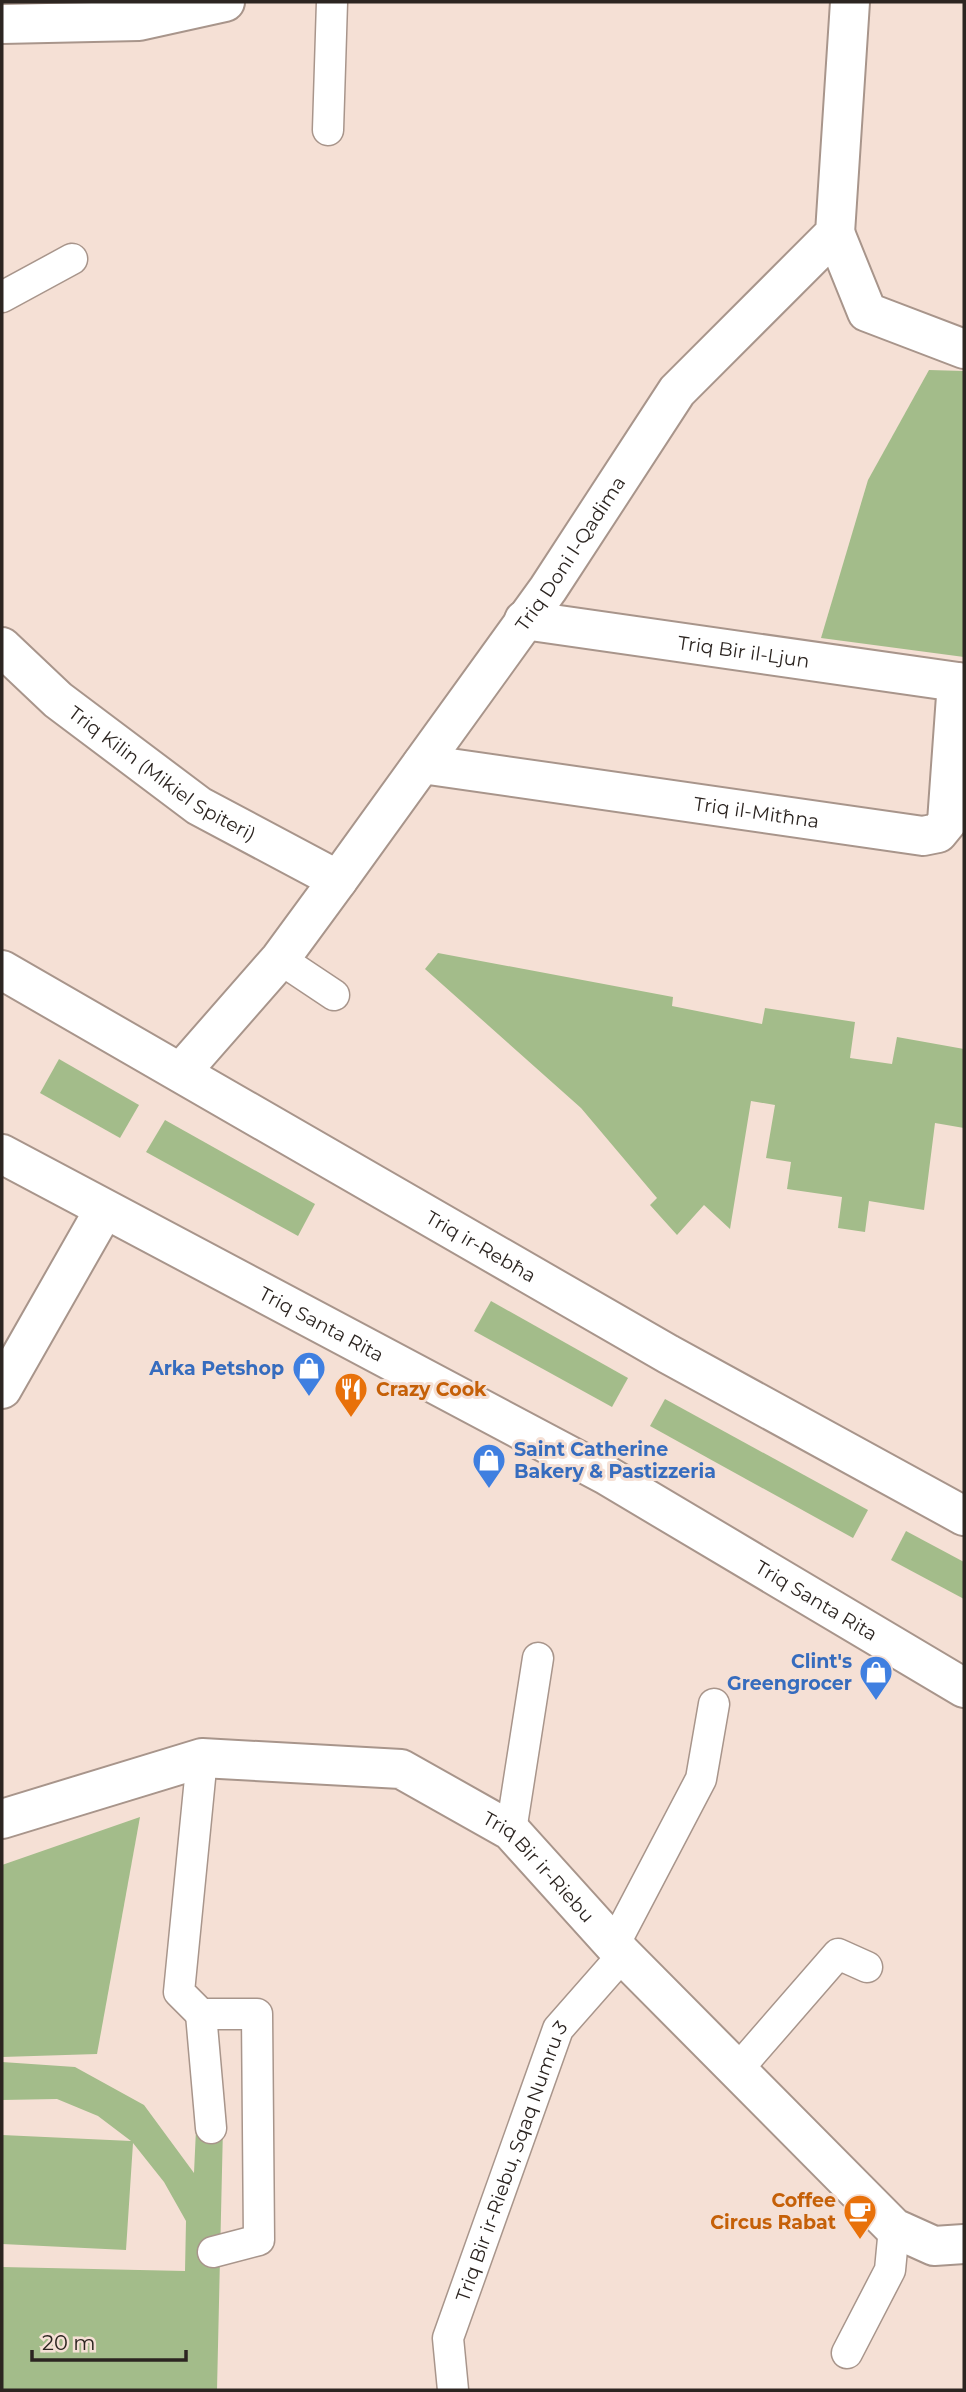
<svg xmlns="http://www.w3.org/2000/svg" width="966" height="2392" font-family="Montserrat,sans-serif">
<style>
.green{fill:#a3bc8a}
.lines{fill:none;stroke-linecap:round;stroke-linejoin:round}
.lane-casing{stroke:#a8958b;stroke-width:33}
.street-casing{stroke:#a8958b;stroke-width:42}
.secondary-casing{stroke:#a8958b;stroke-width:42}
.lane{stroke:#fff;stroke-width:30}
.street{stroke:#fff;stroke-width:38}
.secondary{stroke:#fff;stroke-width:38}
.labels{text-anchor:middle;dominant-baseline:central;stroke-width:6;stroke-linejoin:round;paint-order:stroke}
.street-label{font-size:19px;fill:#2c2521;stroke:#f5e0d5}
.shop-label{font-size:19px;font-weight:bold;fill:#366cbe;stroke:#f5e0d5;text-anchor:end}
.food-label{font-size:19px;font-weight:bold;fill:#c56008;stroke:#f5e0d5;text-anchor:start}
</style>
<rect width="100%" height="100%" fill="#f5e0d5"/>
<g class="green">
<path d="M 929,370 L 964,371 L 964,657 L 821,638 L 868,480 Z"/>
<path d="M 438,953 L 673,997 L 672,1006 L 762,1024 L 765,1008 L 855,1022 L 850,1058 L 892,1064 L 897,1037 L 964,1049 L 964,1128 L 935,1123 L 924,1210 L 869,1201 L 865,1232 L 838,1228 L 842,1197 L 787,1189 L 791,1162 L 766,1158 L 775,1105 L 751,1101 L 730,1229 L 704,1205 L 677,1235 L 650,1205 L 657,1198 L 581,1108 L 425,969 Z"/>
<path d="M 59,1059 L 139,1105 L 120,1138 L 40,1093 Z"/>
<path d="M 165,1120 L 315,1204 L 298,1236 L 146,1152 Z"/>
<path d="M 491,1301 L 628,1378 L 612,1407 L 474,1331 Z"/>
<path d="M 665,1399 L 868,1510 L 853,1538 L 650,1426 Z"/>
<path d="M 906,1531 L 964,1562 L 964,1599 L 891,1560 Z"/>
<path d="M 140,1817 L 97,2054 L 2,2057 L 2,1865 Z"/>
<path d="M 2,2062 L 75,2067 L 144,2105 L 194,2173 L 196,2129 L 223,2127 L 217,2390 L 2,2390 L 2,2267 L 185,2271 L 186,2221 L 164,2182 L 133,2143 L 126,2250 L 2,2244 L 2,2135 L 131,2141 L 98,2116 L 57,2099 L 2,2100 Z"/>
</g>
<g class="lines">
<defs>
<g id="lane">
<path d="M 328,130 L 332,2"/>
<path d="M 2,297 L 72,259"/>
<path d="M 280,959 L 334,995"/>
<path d="M 202,1758 L 179,1992 L 201,2014 L 257,2014 L 259,2240 L 213,2252"/>
<path d="M 511,1831 L 538,1658"/>
<path d="M 614,1945 L 701,1779 L 714,1704"/>
<path d="M 201,2014 L 211,2128"/>
<path d="M 738,2069 L 838,1954 L 867,1967"/>
<path d="M 847,2353 L 890,2270 L 894,2228"/>
<path id="s1" d="M 453,2390 L 448,2338 L 558,2029 L 623,1955"/>
</g>
<g id="street">
<path d="M 2,24 L 139,21 L 225,2"/>
<path d="M 835,233 L 867,312 L 964,349"/>
<path id="s2" d="M 524,620 L 964,683"/>
<path id="s3" d="M 2,647 L 58,700 L 199,806 L 338,880"/>
<path id="s4" d="M 422,764 L 923,836 L 938,833 L 947,822 L 957,682"/>
<path id="s5" d="M 2,970 L 668,1354 L 964,1516"/>
<path id="s6" d="M 181,1072 L 280,959 L 338,880 L 548,589 L 677,391 L 835,233 L 850,2"/>
<path d="M 2,1389 L 104,1210"/>
<path id="s7" d="M 2,1819 L 202,1758 L 401,1769 L 511,1831 L 623,1955 L 894,2228 L 934,2246 L 964,2244"/>
</g>
<g id="secondary">
<path id="s8" d="M 2,1154 L 606,1475 L 964,1688"/>
</g>
</defs>
<use href="#lane" class="lane-casing"/>
<use href="#street" class="street-casing"/>
<use href="#secondary" class="secondary-casing"/>
<use href="#lane" class="lane"/>
<use href="#street" class="street"/>
<use href="#secondary" class="secondary"/>
</g>
<defs>
<symbol id="shop-pin" viewBox="-11 -11 22 30"><path d="M0 17L-7.5 6A9.5 9.5 0 1 1 7.5 6Z" fill="#3f7fe0" stroke="#f5e0d5"/><path d="M-5-2.5h2.3a2.7 3.5 0 0 1 5.4 0H5L5.5 6h-11ZM-1.5-2.5h3a1.5 2.3 0 0 0-3 0Z" fill="#fff"/></symbol>
<symbol id="restaurant-pin" viewBox="-11 -11 22 30"><path d="M0 17L-7.5 6A9.5 9.5 0 1 1 7.5 6Z" fill="#e8710a" stroke="#f5e0d5"/><path d="M-5-6h1v4h1v-4h1v4h1v-4h1v5L-1.5 .5V6h-2V.5L-5-1ZM5-6V6H3V1.5H1.5Q1.5-4 5-6Z" fill="#fff"/></symbol>
<symbol id="cafe-pin" viewBox="-11 -11 22 30"><path d="M0 17L-7.5 6A9.5 9.5 0 1 1 7.5 6Z" fill="#e8710a" stroke="#f5e0d5"/><path d="M-5.5-4.5H6V0H3Q3 3.5 0 3.5H-2.5Q-5.5 3.5-5.5 0ZM3-3.2v2h1.7v-2ZM-6 4.5H4V6H-6Z" fill="#fff"/></symbol>
</defs>
<g fill-rule="evenodd">
<use href="#shop-pin" x="290" y="1349" width="38" height="52"/>
<use href="#restaurant-pin" x="332" y="1370" width="38" height="52"/>
<use href="#shop-pin" x="470" y="1441" width="38" height="52"/>
<use href="#shop-pin" x="857" y="1653" width="38" height="52"/>
<use href="#cafe-pin" x="841" y="2192" width="38" height="52"/>
</g>
<g class="labels">
<g class="street-label">
<text stroke="none"><textPath href="#s6" startOffset="649">Triq Doni l-Qadima</textPath></text>
<text stroke="none"><textPath href="#s2" startOffset="222">Triq Bir il-Ljun</textPath></text>
<text stroke="none"><textPath href="#s3" startOffset="205">Triq Kilin (Mikiel Spiteri)</textPath></text>
<text stroke="none"><textPath href="#s4" startOffset="338">Triq il-Mitħna</textPath></text>
<text stroke="none"><textPath href="#s5" startOffset="553">Triq ir-Rebħa</textPath></text>
<text stroke="none"><textPath href="#s8" startOffset="362">Triq Santa Rita</textPath></text>
<text stroke="none"><textPath href="#s8" startOffset="929">Triq Santa Rita</textPath></text>
<text stroke="none"><textPath href="#s7" startOffset="579">Triq Bir ir-Riebu</textPath></text>
<text stroke="none"><textPath href="#s1" startOffset="240">Triq Bir ir-Riebu, Sqaq Numru 3</textPath></text>
</g>
<g class="shop-label">
<text x="284" y="1368">Arka Petshop</text>
<text x="514" y="1449" text-anchor="start">Saint Catherine<tspan x="514" dy="22">Bakery &amp; Pastizzeria</tspan></text>
<text x="852" y="1661">Clint's<tspan x="852" dy="22">Greengrocer</tspan></text>
</g>
<g class="food-label">
<text x="376" y="1389">Crazy Cook</text>
<text x="836" y="2200" text-anchor="end">Coffee<tspan x="836" dy="22">Circus Rabat</tspan></text>
</g>
</g>
<rect width="966" height="2392" fill="none" stroke="#2c2521" stroke-width="7"/>
<path d="M32 2350v10h154v-10" fill="none" stroke="#2c2521" stroke-width="3.5"/>
<text x="42" y="2350" font-size="21" fill="#2c2521" stroke="#f5e0d5" stroke-width="5" paint-order="stroke">20 m</text>
</svg>
